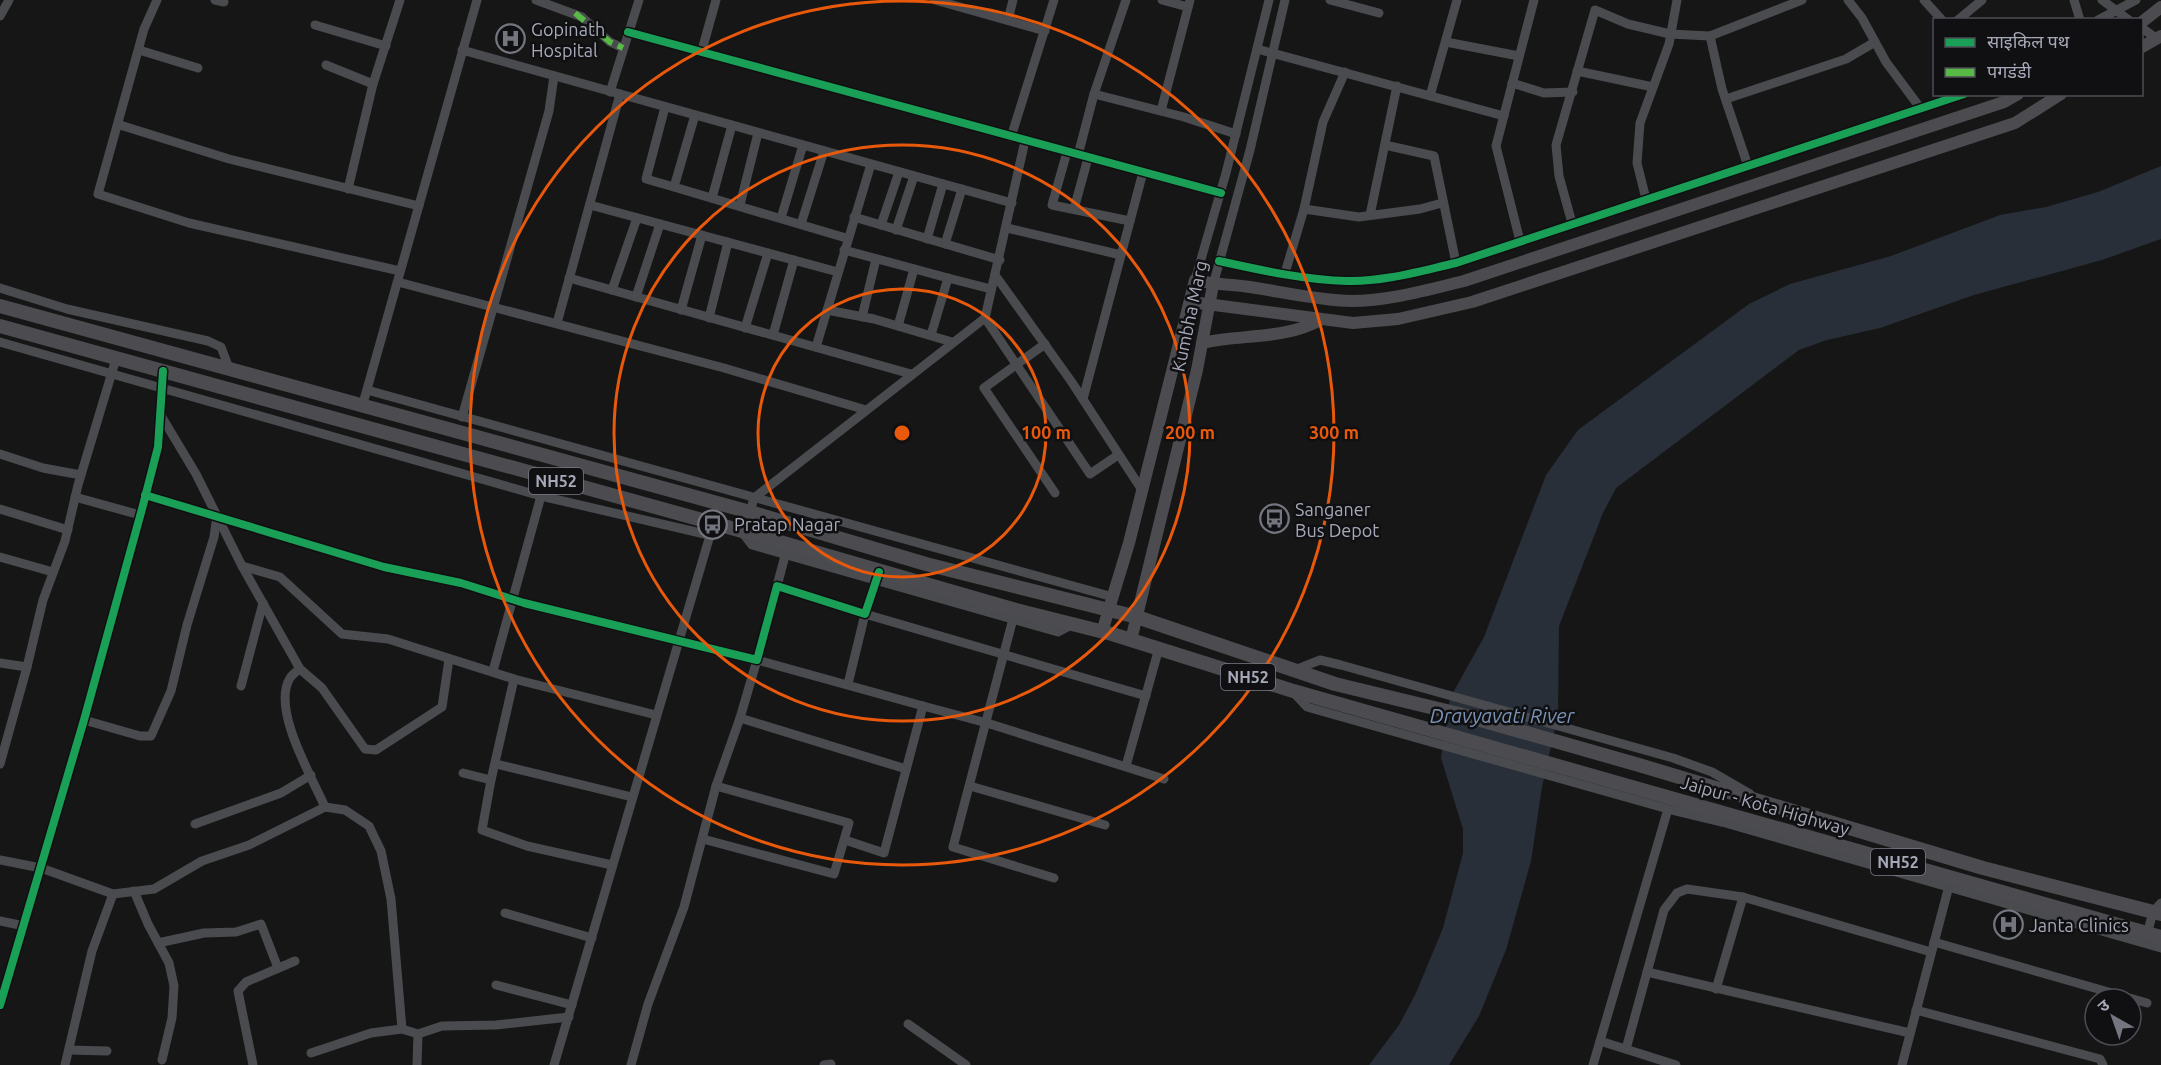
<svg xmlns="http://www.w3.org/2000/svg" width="2161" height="1065" font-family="Ubuntu,'Noto Sans Devanagari',sans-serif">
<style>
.water{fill:#282f38}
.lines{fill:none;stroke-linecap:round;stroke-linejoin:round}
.minor{stroke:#494b4f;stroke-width:9}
.major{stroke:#4c4c50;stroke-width:12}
.highway{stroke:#4c4c50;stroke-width:14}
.quiet{stroke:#58b947;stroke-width:6;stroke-dasharray:12 6;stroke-linecap:butt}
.cycleway-casing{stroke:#101012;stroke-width:11}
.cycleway{stroke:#1a9f57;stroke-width:8}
.ring{fill:none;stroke:#e8590c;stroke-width:3}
.labels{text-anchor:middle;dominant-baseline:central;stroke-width:5;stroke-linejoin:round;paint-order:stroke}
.shield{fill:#101012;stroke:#797b86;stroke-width:1.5}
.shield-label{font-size:16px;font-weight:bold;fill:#a6a9b8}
.poi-label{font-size:18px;fill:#a6a9b8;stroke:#101012;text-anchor:start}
.street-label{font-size:18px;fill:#a6a9b8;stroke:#101012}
.water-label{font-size:20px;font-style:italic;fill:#7a93b5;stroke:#101012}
.centre{fill:#e8590c;stroke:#101012;stroke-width:3}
.ring-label{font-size:18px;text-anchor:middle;font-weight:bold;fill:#e8590c;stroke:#101012;stroke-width:5;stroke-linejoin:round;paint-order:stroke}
</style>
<rect width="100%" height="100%" fill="#161616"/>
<path class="water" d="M 2161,166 L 2161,239 L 2102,260 L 1974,295 L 1880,328 L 1827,340 L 1799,350 L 1616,488 L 1603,513 L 1559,626 L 1558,715 L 1542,787 L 1531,861 L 1506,950 L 1479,1016 L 1449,1065 L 1369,1065 L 1399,1025 L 1416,993 L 1443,928 L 1463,853 L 1463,829 L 1441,758 L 1450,698 L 1484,637 L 1546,475 L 1578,430 L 1749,304 L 1790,284 L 1891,256 L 2000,215 L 2046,207 L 2098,192 Z"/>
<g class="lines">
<g class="minor">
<path d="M 157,0 L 144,29 L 98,194 L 189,223 L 400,271"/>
<path d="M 215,0 L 224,2"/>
<path d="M 536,0 L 582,17 L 610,42 L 623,48"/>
<path d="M 935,0 L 1045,31"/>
<path d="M 1126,0 L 1094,94 L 1184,117 L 1236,134"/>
<path d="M 1162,0 L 1188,7"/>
<path d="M 1330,0 L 1379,13"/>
<path d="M 1848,0 L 1862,18 L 1886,62 L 1921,109"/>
<path d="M 1924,0 L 1942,20"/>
<path d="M 2074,0 L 2080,20"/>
<path d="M 2102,0 L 2129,20"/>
<path d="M 0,16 L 9,0"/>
<path d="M 1008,20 L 1013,0"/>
<path d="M 1958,20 L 1982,0"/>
<path d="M 2098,20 L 2136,0"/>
<path d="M 315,25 L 386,46"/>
<path d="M 2142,28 L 2157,39"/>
<path d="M 628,32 L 1221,193"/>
<path d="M 1446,42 L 1519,56"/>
<path d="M 1257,49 L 1504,116"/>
<path d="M 139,50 L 198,68"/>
<path d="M 462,50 L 1012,203"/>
<path d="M 702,50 L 716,0"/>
<path d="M 326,65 L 373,84"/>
<path d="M 1577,71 L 1653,87"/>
<path d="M 1512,83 L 1544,93 L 1573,92"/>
<path d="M 610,92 L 639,0"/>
<path d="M 1430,96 L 1457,0"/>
<path d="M 1726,99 L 1846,59 L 1875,42"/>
<path d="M 665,107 L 646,179 L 674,187"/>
<path d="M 1161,111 L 1190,0"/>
<path d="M 695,115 L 674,187 L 846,238"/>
<path d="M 120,125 L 229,159 L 419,206"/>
<path d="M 1011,137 L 1054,0"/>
<path d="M 1385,145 L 1434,156 L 1456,263"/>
<path d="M 1067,152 L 1052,205 L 1130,221"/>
<path d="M 1078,155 L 1094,94"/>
<path d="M 1748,166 L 1722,89 L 1710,36 L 1802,0"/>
<path d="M 348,189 L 373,84 L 400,0"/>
<path d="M 712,198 L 732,125"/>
<path d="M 1646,199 L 1637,163 L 1640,123 L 1669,44 L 1677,0"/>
<path d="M 590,205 L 838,272"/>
<path d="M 740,205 L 758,133"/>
<path d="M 1074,209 L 1088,158"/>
<path d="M 1304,209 L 1359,217 L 1420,209 L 1442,203"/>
<path d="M 1370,215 L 1397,86"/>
<path d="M 854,217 L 1000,260"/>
<path d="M 781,218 L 803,145"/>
<path d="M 1572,223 L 1559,176 L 1556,145 L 1595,10 L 1628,24 L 1670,34 L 1710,36"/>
<path d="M 801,224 L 824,151"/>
<path d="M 881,225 L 899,172"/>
<path d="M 1007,228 L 1121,255"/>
<path d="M 896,230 L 914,176"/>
<path d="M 927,239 L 943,184"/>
<path d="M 1520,241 L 1496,146 L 1534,0"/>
<path d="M 945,244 L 962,189"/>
<path d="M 844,250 L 948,278 L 931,335"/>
<path d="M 1219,261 C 1260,270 1304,280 1347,281 C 1383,282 1420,271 1456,263 L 1964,94"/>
<path d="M 1285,273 L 1304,209 L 1323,122 L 1345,72"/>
<path d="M 995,275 L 1071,381 L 1142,490"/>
<path d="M 569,278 L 911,374"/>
<path d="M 948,278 L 991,289"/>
<path d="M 1195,280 L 1226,173 L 1269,0"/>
<path d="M 398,282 L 724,368 L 866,410"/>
<path d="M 1213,285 L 1250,150 L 1285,0"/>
<path d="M 0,288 L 67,309 L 208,341 L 221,347 L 229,368"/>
<path d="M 612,290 L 637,218"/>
<path d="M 636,297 L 660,224"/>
<path d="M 681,310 L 702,235"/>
<path d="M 827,310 L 874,319 L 952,342"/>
<path d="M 862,317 L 876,259"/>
<path d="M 709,318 L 728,242"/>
<path d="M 985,318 L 1090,474 L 1118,455"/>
<path d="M 557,323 L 620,94"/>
<path d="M 898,326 L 914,269"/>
<path d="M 745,328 L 768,253"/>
<path d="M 773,335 L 794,260"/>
<path d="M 0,342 L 541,496 L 709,535"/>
<path d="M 1045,344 L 984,388 L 1055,493"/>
<path d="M 816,347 L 871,164"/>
<path d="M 367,390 L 1113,597"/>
<path d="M 1083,399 L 1143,172"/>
<path d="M 362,407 L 477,0"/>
<path d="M 160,414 L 196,474 L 242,566 L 300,669 L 322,688 L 365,749 L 376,750 L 442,707 L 449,659"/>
<path d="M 462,417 L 549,111 L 554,76"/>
<path d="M 0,454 L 43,468 L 81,475"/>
<path d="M 145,495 L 384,567 L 461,583 L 524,603 L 757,660 L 777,586 L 865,614 L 879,572"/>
<path d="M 75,497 L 140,515"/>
<path d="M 0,509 L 68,530"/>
<path d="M 750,512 L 754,498 L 985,318 L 1025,141"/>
<path d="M 742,532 L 752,545 L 1058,632 L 1073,624"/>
<path d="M 0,557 L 53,572"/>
<path d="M 242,566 L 280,577 L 342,634 L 388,639 L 514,679 L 656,715"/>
<path d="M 777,586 L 786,552"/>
<path d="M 1014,615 L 953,847 L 1054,878"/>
<path d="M 0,663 L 27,667 L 43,600 L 65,541 L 78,485 L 116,359"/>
<path d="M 300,669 C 297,671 292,675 290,678 C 271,709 312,777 325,807"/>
<path d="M 1295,670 L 1320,660 L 1341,665 L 1673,758 L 1712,772 L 1750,794"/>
<path d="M 493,671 L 541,496"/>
<path d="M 848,684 L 865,614 L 1146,696"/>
<path d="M 241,686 L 263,603"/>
<path d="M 1292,691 L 1307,707 L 1668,809 L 1722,822 L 1728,813"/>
<path d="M 740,718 L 906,769"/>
<path d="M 84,720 L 140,736 L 151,736 L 171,691 L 187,625 L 214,537 L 217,516"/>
<path d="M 0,764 L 27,667"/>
<path d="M 496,764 L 632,797"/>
<path d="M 1126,766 L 1159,648"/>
<path d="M 463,773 L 491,780 L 482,830 L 527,846 L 612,865"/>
<path d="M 491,780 L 514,679"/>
<path d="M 970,786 L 1105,825"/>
<path d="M 1722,822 L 2161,948"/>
<path d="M 195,824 L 281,793 L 311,775"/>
<path d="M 703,839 L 834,874 L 849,823 L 716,786"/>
<path d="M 845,840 L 884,853 L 923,706 L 987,723 L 1164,779"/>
<path d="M 0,860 L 41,868 L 113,894 L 92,951 L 65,1065"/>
<path d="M 134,891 L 148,924 L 169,963 L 174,986 L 172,1018 L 162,1060"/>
<path d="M 113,894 L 154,889 L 202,861 L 249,845 L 325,807 L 345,810 L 369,826 L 381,851 L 391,899 L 402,1029 L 418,1034 L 417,1065"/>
<path d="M 1743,897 L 1931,952"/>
<path d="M 505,913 L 592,938"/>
<path d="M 0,921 L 24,926"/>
<path d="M 2146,938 L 2153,912 L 2161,903"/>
<path d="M 1934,942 L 2147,1003"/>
<path d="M 158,943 L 204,933 L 236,932 L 261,924 L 278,968"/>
<path d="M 1647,972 L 1910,1033"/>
<path d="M 496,985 L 572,1005"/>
<path d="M 0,1005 L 84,720 L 142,509 L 158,447 L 163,371"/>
<path d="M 1916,1010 L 2100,1059 L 2103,1065"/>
<path d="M 908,1024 L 966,1065"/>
<path d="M 418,1034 L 442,1026 L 496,1025 L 569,1017"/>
<path d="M 1600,1041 L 1676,1065"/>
<path d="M 1626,1049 L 1664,910 L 1677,893 L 1687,889 L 1743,897 L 1716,989"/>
<path d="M 69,1050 L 107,1051"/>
<path d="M 311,1053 L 371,1033 L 402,1029"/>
<path d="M 253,1065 L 238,991 L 246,982 L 295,961"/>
<path d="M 554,1065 L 711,532"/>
<path d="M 631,1065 L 648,1004 L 684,907 L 716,786 L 740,718 L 757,660 L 923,706"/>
<path d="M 824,1065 L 831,1064"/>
<path d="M 1593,1065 L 1668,809"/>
<path d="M 1902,1065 L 1950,882"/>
</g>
<g class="major">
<path d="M 2142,22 L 2161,7"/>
<path d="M 2142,47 L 2161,36"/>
<path d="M 1191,302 L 1353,323 L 1398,319 L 1472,302 L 2015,123 L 2061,94"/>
<path d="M 1202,343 C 1240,334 1285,340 1320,320"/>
<path d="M 1102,632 L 1129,543 L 1195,280 C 1214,285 1232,284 1250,287 C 1283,292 1317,300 1351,301 C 1389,301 1427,290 1464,281 L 2004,102 L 2018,94"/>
<path d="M 1131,640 L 1197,370 L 1213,285"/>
</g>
<g class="highway">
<path d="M 0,306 L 750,512 L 926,564 L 1137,617 L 1335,684 L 1463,715 L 1639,765 L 1983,868 L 2161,914"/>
<path d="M 0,326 L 742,531 L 1016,610 L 1112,634 L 1290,690 L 2161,937"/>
</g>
<path class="quiet" d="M 575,13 L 610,42 L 623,48"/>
<defs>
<g id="cycleway">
<path d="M 628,32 L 1221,193"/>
<path d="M 1219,261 C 1260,270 1304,280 1347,281 C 1383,282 1420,271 1456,263 L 1964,94"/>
<path d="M 145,495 L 384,567 L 461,583 L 524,603 L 757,660 L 777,586 L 865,614 L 879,572"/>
<path d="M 0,1005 L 84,720 L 142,509 L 158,447 L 163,371"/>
</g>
</defs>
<use href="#cycleway" class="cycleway-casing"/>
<use href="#cycleway" class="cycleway"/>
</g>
<g class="ring">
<circle cx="902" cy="433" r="144"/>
<circle cx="902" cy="433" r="288"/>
<circle cx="902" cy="433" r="432"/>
</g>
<defs>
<symbol id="hospital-ring" viewBox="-11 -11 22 22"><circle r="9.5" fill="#101012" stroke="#74767f" stroke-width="1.5"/><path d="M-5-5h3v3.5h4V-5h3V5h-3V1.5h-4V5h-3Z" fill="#74767f"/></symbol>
<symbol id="bus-ring" viewBox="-11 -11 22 22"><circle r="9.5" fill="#101012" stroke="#74767f" stroke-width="1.5"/><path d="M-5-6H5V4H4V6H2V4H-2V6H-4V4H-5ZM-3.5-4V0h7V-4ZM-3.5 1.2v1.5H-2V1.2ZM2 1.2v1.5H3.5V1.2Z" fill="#74767f"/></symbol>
</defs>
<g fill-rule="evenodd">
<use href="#hospital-ring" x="494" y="22" width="33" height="33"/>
<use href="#bus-ring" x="1258" y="502" width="33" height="33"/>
<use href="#bus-ring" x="696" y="508" width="33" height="33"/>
<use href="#hospital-ring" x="1992" y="908" width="33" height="33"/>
</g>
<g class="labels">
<g class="shield">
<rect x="529" y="468" width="54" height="26" rx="4.5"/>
<rect x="1221" y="664" width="54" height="26" rx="4.5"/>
<rect x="1871" y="849" width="54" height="26" rx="4.5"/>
</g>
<g class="shield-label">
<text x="556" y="481">NH52</text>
<text x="1248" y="677">NH52</text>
<text x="1898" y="862">NH52</text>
</g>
<g class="poi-label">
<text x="531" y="29">Gopinath<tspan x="531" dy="21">Hospital</tspan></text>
<text x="1295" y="509">Sanganer<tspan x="1295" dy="21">Bus Depot</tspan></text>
<text x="734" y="524">Pratap Nagar</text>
<text x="2029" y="925">Janta Clinics</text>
</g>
<g class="street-label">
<text transform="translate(1189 316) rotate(-78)">Kumbha Marg</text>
<text transform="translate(1765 805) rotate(16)">Jaipur - Kota Highway</text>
</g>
<g class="water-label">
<text x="1502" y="715">Dravyavati River</text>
</g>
</g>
<circle cx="902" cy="433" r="9" class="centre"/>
<g class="ring-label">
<text x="1046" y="439">100 m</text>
<text x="1190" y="439">200 m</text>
<text x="1334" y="439">300 m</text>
</g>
<rect x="1933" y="18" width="210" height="78" fill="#101012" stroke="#4c4d54" stroke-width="1.5"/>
<rect x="1945" y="38" width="30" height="9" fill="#1a9f57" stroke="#4c4d54" stroke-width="1.5"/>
<text x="1987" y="48" font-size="18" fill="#a6a9b8">साइकिल पथ</text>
<rect x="1945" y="68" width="30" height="9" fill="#58b947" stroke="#4c4d54" stroke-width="1.5"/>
<text x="1987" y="78" font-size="18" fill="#a6a9b8">पगडंडी</text>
<g transform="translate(2113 1017) rotate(320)"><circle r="28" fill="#101012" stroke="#4c4d54" stroke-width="1.5"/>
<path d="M0-4.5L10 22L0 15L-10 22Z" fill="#74767f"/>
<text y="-9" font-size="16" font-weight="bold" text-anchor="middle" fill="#a6a9b8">उ</text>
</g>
</svg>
